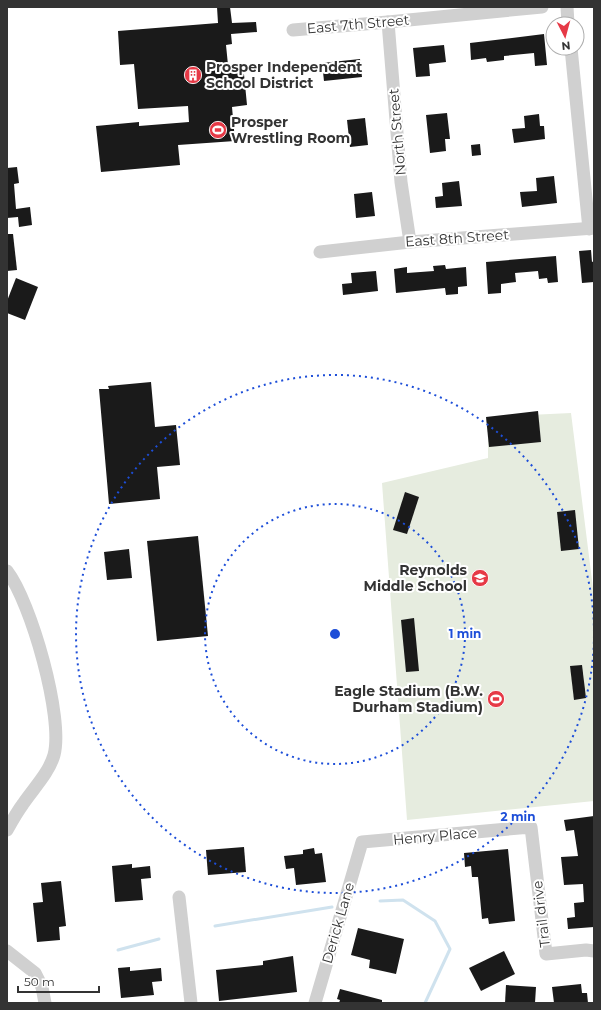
<svg xmlns="http://www.w3.org/2000/svg" width="601" height="1010" font-family="Montserrat,sans-serif">
<style>
.green{fill:#e6ecdf}
.lines{fill:none;stroke-linecap:round;stroke-linejoin:round}
.stream{stroke:#cfe2ee;stroke-width:3}
.building{fill:#1a1a1a}
.minor{stroke:#d0d0d0;stroke-width:13}
.ring{fill:none;stroke:#1d4ed8;stroke-width:2;stroke-dasharray:2 4}
.labels{text-anchor:middle;dominant-baseline:central;stroke-width:4;stroke-linejoin:round;paint-order:stroke}
.street-label{font-size:14px;fill:#333;stroke:#fff}
.poi-label{font-size:14px;font-weight:bold;fill:#333;stroke:#fff;text-anchor:start}
.centre{fill:#1d4ed8;stroke:#fff;stroke-width:2}
.ring-label{font-size:12px;text-anchor:middle;font-weight:bold;fill:#1d4ed8;stroke:#fff;stroke-width:4;stroke-linejoin:round;paint-order:stroke}
</style>
<rect width="100%" height="100%" fill="#fff"/>
<path class="green" d="M 571,413 L 594,596 L 594,801 L 407,820 L 382,483 L 488,458 L 488,417 Z"/>
<g class="lines">
<g class="stream">
<path d="M 380,901 L 403,900 L 435,921 L 450,949 L 425,1003"/>
<path d="M 215,926 L 332,907"/>
<path d="M 118,950 L 159,939"/>
</g>
</g>
<g class="building">
<path d="M 217,7 L 230,7 L 232,23 L 256,22 L 257,32 L 231,34 L 232,44 L 226,45 L 228,65 L 243,64 L 247,105 L 232,107 L 235,141 L 178,145 L 180,165 L 101,172 L 96,126 L 139,122 L 139,126 L 189,122 L 188,106 L 138,109 L 134,64 L 120,65 L 118,31 L 218,23 Z"/>
<path d="M 544,34 L 547,65 L 535,66 L 534,53 L 504,56 L 504,60 L 487,62 L 486,58 L 471,60 L 470,43 Z"/>
<path d="M 444,45 L 446,62 L 429,64 L 430,76 L 416,77 L 413,48 Z"/>
<path d="M 360,59 L 362,77 L 324,81 L 322,63 Z"/>
<path d="M 447,113 L 450,139 L 445,139 L 446,151 L 430,153 L 426,115 Z"/>
<path d="M 539,114 L 540,126 L 544,126 L 545,139 L 514,143 L 512,129 L 525,128 L 524,116 Z"/>
<path d="M 365,118 L 368,145 L 350,147 L 347,120 Z"/>
<path d="M 480,144 L 481,155 L 472,156 L 471,145 Z"/>
<path d="M 17,167 L 19,183 L 14,184 L 16,209 L 30,207 L 32,225 L 19,227 L 18,217 L 7,218 L 7,168 Z"/>
<path d="M 554,176 L 557,203 L 522,207 L 520,192 L 537,191 L 536,178 Z"/>
<path d="M 459,181 L 462,206 L 436,208 L 435,197 L 443,196 L 442,183 Z"/>
<path d="M 372,192 L 375,216 L 356,218 L 354,194 Z"/>
<path d="M 7,234 L 13,234 L 17,270 L 7,271 Z"/>
<path d="M 591,250 L 592,262 L 594,261 L 594,282 L 582,283 L 579,251 Z"/>
<path d="M 556,256 L 558,282 L 548,283 L 547,278 L 539,279 L 538,271 L 515,273 L 516,282 L 501,284 L 501,293 L 488,294 L 486,262 Z"/>
<path d="M 445,265 L 446,269 L 466,267 L 467,286 L 458,287 L 458,294 L 446,295 L 445,288 L 396,293 L 394,269 L 407,267 L 407,273 L 434,271 L 433,266 Z"/>
<path d="M 376,271 L 378,291 L 343,295 L 342,284 L 352,283 L 351,273 Z"/>
<path d="M 16,278 L 38,287 L 25,320 L 7,313 L 7,301 Z"/>
<path d="M 151,382 L 155,427 L 176,425 L 180,465 L 157,467 L 160,499 L 109,504 L 99,389 L 109,389 L 108,386 Z"/>
<path d="M 538,411 L 541,442 L 489,447 L 486,417 Z"/>
<path d="M 405,492 L 419,497 L 407,534 L 393,530 Z"/>
<path d="M 575,510 L 579,549 L 561,551 L 557,512 Z"/>
<path d="M 198,536 L 208,636 L 157,641 L 147,541 Z"/>
<path d="M 129,549 L 132,578 L 107,580 L 104,552 Z"/>
<path d="M 414,618 L 419,671 L 406,672 L 401,620 Z"/>
<path d="M 582,665 L 586,698 L 574,700 L 570,666 Z"/>
<path d="M 594,816 L 594,927 L 568,929 L 567,918 L 575,917 L 574,903 L 584,902 L 583,884 L 564,885 L 561,857 L 578,856 L 574,830 L 566,831 L 564,820 Z"/>
<path d="M 244,847 L 246,872 L 208,875 L 206,850 Z"/>
<path d="M 314,848 L 315,854 L 322,853 L 326,882 L 296,885 L 294,868 L 286,869 L 284,856 L 303,854 L 303,850 Z"/>
<path d="M 508,849 L 515,921 L 489,924 L 488,918 L 482,919 L 478,877 L 472,877 L 471,866 L 465,867 L 464,853 Z"/>
<path d="M 132,864 L 132,868 L 150,866 L 151,878 L 141,879 L 143,900 L 115,902 L 112,866 Z"/>
<path d="M 61,881 L 66,926 L 59,927 L 60,940 L 37,942 L 33,903 L 43,902 L 41,883 Z"/>
<path d="M 358,928 L 404,939 L 396,974 L 369,968 L 370,960 L 351,955 Z"/>
<path d="M 504,951 L 515,974 L 481,991 L 469,968 Z"/>
<path d="M 293,956 L 297,992 L 219,1001 L 216,970 L 263,965 L 263,961 Z"/>
<path d="M 130,967 L 130,971 L 161,968 L 162,981 L 152,982 L 154,995 L 121,998 L 118,968 Z"/>
<path d="M 581,984 L 582,993 L 587,993 L 588,1003 L 554,1003 L 552,987 Z"/>
<path d="M 506,985 L 536,987 L 535,1003 L 505,1003 Z"/>
<path d="M 340,989 L 382,1000 L 382,1003 L 339,1003 L 340,1000 L 337,999 Z"/>
</g>
<g class="lines">
<g class="minor">
<path d="M 567,7 L 568,24"/>
<path d="M 388,22 L 401,182 L 410,242"/>
<path d="M 293,30 L 388,22 L 542,7"/>
<path d="M 571,48 L 589,229"/>
<path d="M 320,252 L 410,242 L 594,228"/>
<path d="M 7,571 C 31,602 64,718 54,755 C 49,773 33,789 23,804 C 17,812 12,821 7,830"/>
<path d="M 179,897 L 191,1003"/>
<path d="M 7,951 L 35,973 L 42,987 L 45,1003"/>
<path d="M 315,1003 L 362,842 L 531,827 L 546,954 L 586,950 L 594,951"/>
</g>
</g>
<g class="ring">
<circle cx="335" cy="634" r="130"/>
<path d="M594 636A259 259 0 1 1 594 632"/>
</g>
<defs>
<symbol id="building-disc" viewBox="-11 -11 22 22"><circle r="9.5" fill="#e63946" stroke="#fff"/><path d="M-4-6H4V6H1V3H-1V6H-4ZM-2.5-4.3h1.7v1.8h-1.7ZM.8-4.3h1.7v1.8H.8ZM-2.5-1h1.7V.8h-1.7ZM.8-1h1.7V.8H.8Z" fill="#fff"/></symbol>
<symbol id="stadium-disc" viewBox="-11 -11 22 22"><circle r="9.5" fill="#e63946" stroke="#fff"/><path d="M0-5a6.5 5 0 1 0 0 10a6.5 5 0 1 0 0-10ZM-3.5-1.8h7v3.6h-7Z" fill="#fff"/></symbol>
<symbol id="school-disc" viewBox="-11 -11 22 22"><circle r="9.5" fill="#e63946" stroke="#fff"/><path d="M0-5L7-2L0 1L-7-2ZM-4 1L0 2.5L4 1V4Q0 6-4 4Z" fill="#fff"/></symbol>
</defs>
<g fill-rule="evenodd">
<use href="#building-disc" x="183" y="65" width="20" height="20"/>
<use href="#stadium-disc" x="208" y="120" width="20" height="20"/>
<use href="#school-disc" x="470" y="568" width="20" height="20"/>
<use href="#stadium-disc" x="486" y="689" width="20" height="20"/>
</g>
<g class="labels">
<g class="street-label">
<text transform="translate(358 24) rotate(-5)">East 7th Street</text>
<text transform="translate(397 132) rotate(-95)">North Street</text>
<text transform="translate(457 238) rotate(-4)">East 8th Street</text>
<text transform="translate(435 836) rotate(-5)">Henry Place</text>
<text transform="translate(541 914) rotate(-97)">Trail drive</text>
<text transform="translate(338 923) rotate(-74)">Derick Lane</text>
</g>
<g class="poi-label">
<text x="206" y="67">Prosper Independent<tspan x="206" dy="16">School District</tspan></text>
<text x="231" y="122">Prosper<tspan x="231" dy="16">Wrestling Room</tspan></text>
<text x="467" y="570" text-anchor="end">Reynolds<tspan x="467" dy="16">Middle School</tspan></text>
<text x="483" y="691" text-anchor="end">Eagle Stadium (B.W.<tspan x="483" dy="16">Durham Stadium)</tspan></text>
</g>
</g>
<circle cx="335" cy="634" r="6" class="centre"/>
<g class="ring-label">
<text x="465" y="638">1 min</text>
<text x="518" y="821">2 min</text>
</g>
<rect width="601" height="1010" fill="none" stroke="#333333" stroke-width="16"/>
<g transform="translate(565 36) rotate(174)"><circle r="19" fill="#ffffff" stroke="#adadad"/>
<path d="M0-3L7 15L0 10L-7 15Z" fill="#e63946"/>
<text y="-6" font-size="11" font-weight="bold" text-anchor="middle" fill="#333333">N</text>
</g>
<path d="M18 986v6h81v-6" fill="none" stroke="#333333" stroke-width="2"/>
<text x="24" y="986" font-size="12" fill="#333333" stroke="#ffffff" stroke-width="3" paint-order="stroke">50 m</text>
</svg>
